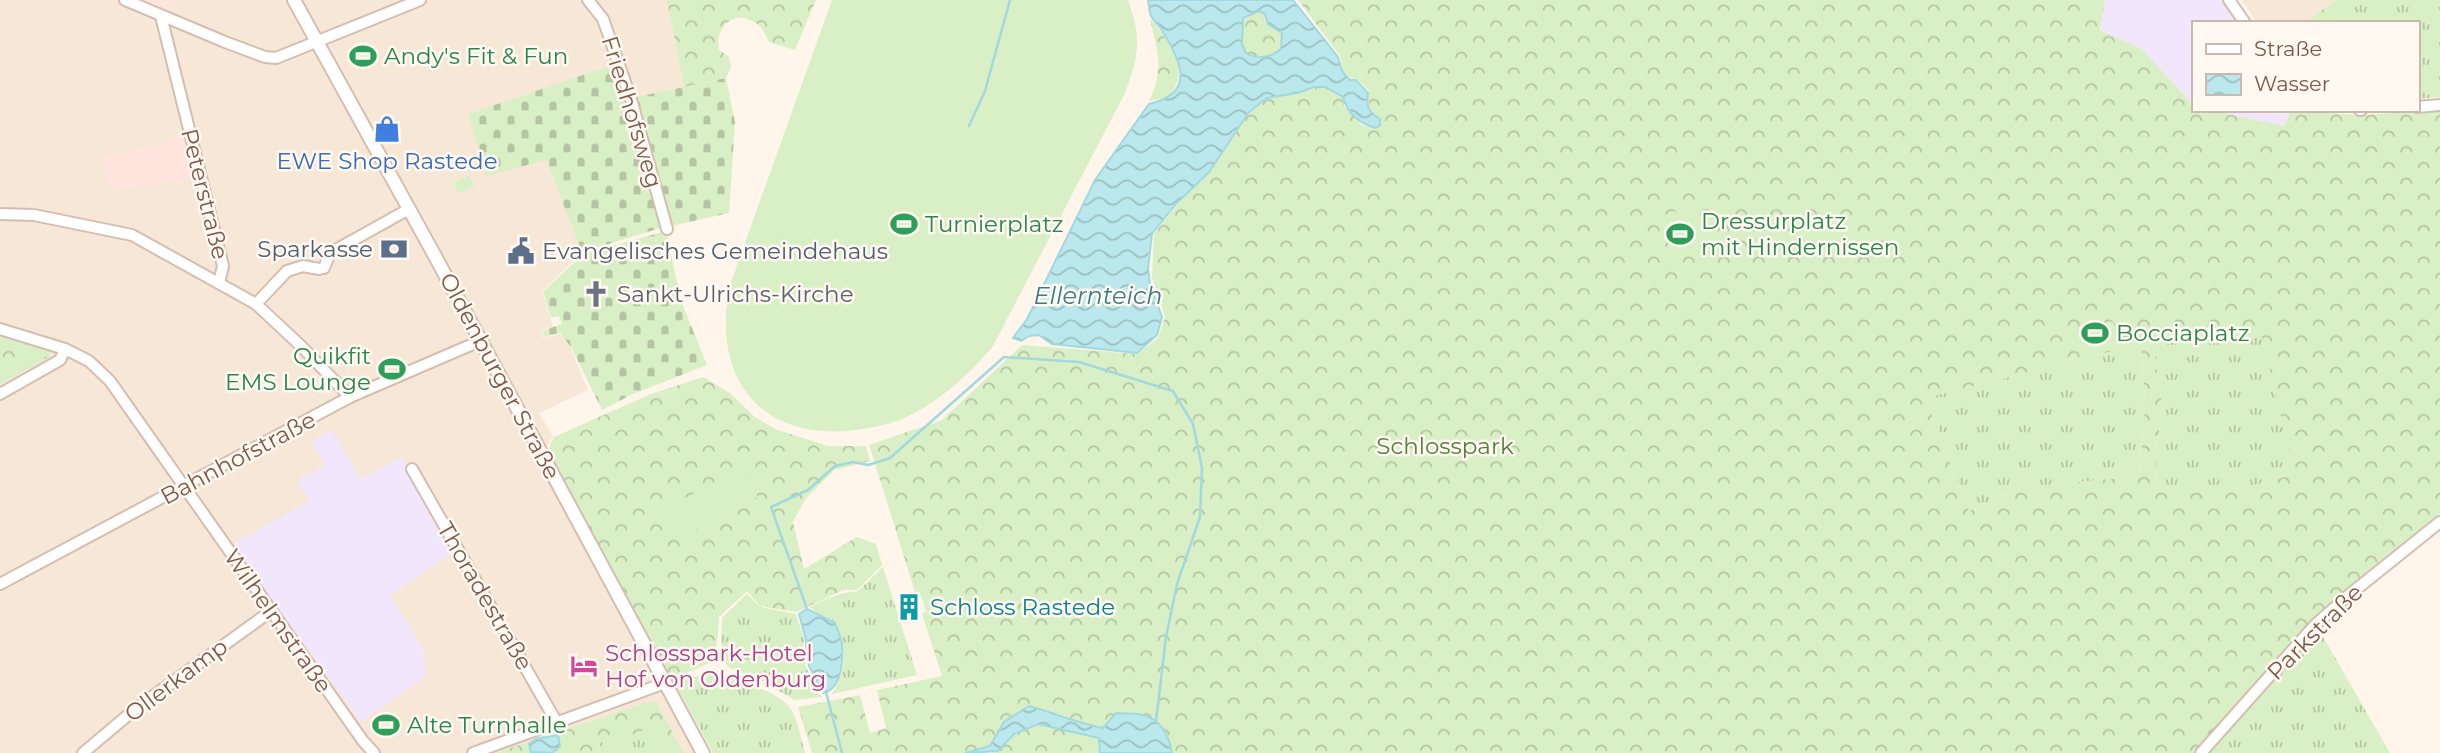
<svg xmlns="http://www.w3.org/2000/svg" width="2440" height="753" font-family="Montserrat,sans-serif">
<style>
.residential{fill:#f7e7d7}
.commercial{fill:#ffe5dd}
.education{fill:#f2e6fc}
.grass{fill:url(#grass-tufts)}
.forest{fill:url(#forest-crowns);fill-rule:evenodd}
.cemetery{fill:url(#cemetery-stones)}
.pitch{fill:#d9efc5}
.water{fill:url(#water-waves);stroke:#a0d9df;stroke-width:2;fill-rule:evenodd}
.lines{fill:none;stroke-linecap:round;stroke-linejoin:round}
.stream{stroke:#a0d9df;stroke-width:2.5}
.minor-casing{stroke:#d5beb0;stroke-width:14}
.tertiary-casing{stroke:#d5beb0;stroke-width:16}
.minor{stroke:#fff;stroke-width:10}
.tertiary{stroke:#fff;stroke-width:12}
.labels{text-anchor:middle;dominant-baseline:central;stroke-width:5;stroke-linejoin:round;paint-order:stroke}
.leisure-label{font-size:23px;fill:#27864d;stroke:#fff9f2;text-anchor:start}
.street-label{font-size:23px;fill:#7e5849;stroke:#fff9f2}
.shop-label{font-size:23px;fill:#366cbe;stroke:#fff9f2}
.service-label{font-size:23px;fill:#4e5e75;stroke:#fff9f2;text-anchor:end}
.worship-label{font-size:23px;fill:#5b616d;stroke:#fff9f2;text-anchor:start}
.park-label{font-size:23px;fill:#547e3c;stroke:#fff9f2}
.culture-label{font-size:23px;fill:#0d838f;stroke:#fff9f2;text-anchor:start}
.hotel-label{font-size:23px;fill:#b23c85;stroke:#fff9f2;text-anchor:start}
.water-label{font-size:24px;font-style:italic;fill:#3a7c84;stroke:#fff9f2}
</style>
<defs>
<pattern id="grass-tufts" width="24" height="20" patternUnits="userSpaceOnUse" patternTransform="scale(1.75)"><rect width="24" height="20" fill="#d9efc5"/><path d="M3 7l-1-3M5 7V3M7 7l1-3M15 17l-1-3M17 17v-4M19 17l1-3" fill="none" stroke="#b5c4a2"/></pattern>
<pattern id="forest-crowns" width="20" height="18" patternUnits="userSpaceOnUse" patternTransform="scale(1.75)"><rect width="20" height="18" fill="#d9efc5"/><path d="M2 6a3 3 0 1 1 6 0M12 15a3 3 0 1 1 6 0" fill="none" stroke="#b5c4a2"/></pattern>
<pattern id="cemetery-stones" width="16" height="16" patternUnits="userSpaceOnUse" patternTransform="scale(1.75)"><rect width="16" height="16" fill="#d9efc5"/><path d="M2 7V4a2 2 0 0 1 4 0v3zM10 15v-3a2 2 0 0 1 4 0v3z" fill="#b5c4a2"/></pattern>
<pattern id="water-waves" width="16" height="10" patternUnits="userSpaceOnUse" patternTransform="scale(1.75)"><rect width="16" height="10" fill="#bbe8ec"/><path d="M0 5q4-4 8 0t8 0" fill="none" stroke="#9dbfc1"/></pattern>
</defs>
<rect width="100%" height="100%" fill="#fff5ea"/>
<g class="residential">
<path d="M 0,0 L 667,0 L 684,87 L 631,99 L 618,63 L 468,114 L 546,160 L 582,252 L 542,292 L 553,327 L 541,330 L 543,338 L 560,334 L 571,349 L 588,390 L 539,413 L 553,436 L 544,452 L 699,753 L 0,753 Z"/>
<path d="M 2241,0 L 2336,0 L 2305,23 L 2258,23 Z"/>
</g>
<g class="commercial">
<path d="M 127,0 L 181,0 L 161,16 Z"/>
<path d="M 191,135 L 201,175 L 113,191 L 101,159 Z"/>
</g>
<g class="education">
<path d="M 2105,0 L 2229,0 L 2243,23 L 2193,23 L 2193,105 L 2142,49 L 2100,30 Z"/>
<path d="M 2209,110 L 2291,110 L 2284,126 Z"/>
<path d="M 332,430 L 361,479 L 403,456 L 455,551 L 390,596 L 423,648 L 426,676 L 361,722 L 231,545 L 309,501 L 298,480 L 325,465 L 311,441 Z"/>
</g>
<g class="grass">
<path d="M 2336,0 L 2440,0 L 2440,97 L 2417,99 L 2417,23 L 2305,23 Z"/>
<path d="M 2260,328 L 2296,474 L 2244,488 L 2172,493 L 2154,478 L 2162,403 L 2153,343 Z"/>
<path d="M 0,335 L 52,349 L 49,357 L 0,384 Z"/>
<path d="M 2141,344 L 2145,402 L 2140,476 L 2020,488 L 1969,511 L 1925,398 Z"/>
<path d="M 883,567 L 917,675 L 832,694 C 848,672 845,646 836,622 L 818,614 L 810,607 C 826,598 840,593 858,591 Z"/>
<path d="M 747,594 L 760,607 L 796,614 L 804,640 L 803,651 L 806,667 L 822,697 L 795,700 L 759,680 L 728,667 L 721,655 L 722,618 Z"/>
<path d="M 2318,628 L 2390,753 L 2208,753 Z"/>
<path d="M 715,672 C 735,679 782,692 792,711 C 799,723 801,740 805,753 L 713,753 L 674,682 Z"/>
<path d="M 649,728 L 662,743 L 666,753 L 609,753 L 599,745 L 598,739 L 613,743 Z"/>
</g>
<g class="forest">
<path d="M 667,0 L 816,0 L 795,50 L 769,42 C 766,35 762,27 756,23 C 735,8 714,27 719,50 L 729,57 L 731,67 L 726,78 L 684,87 Z"/>
<path d="M 1298,0 L 2105,0 L 2100,30 L 2142,49 L 2193,105 L 2193,110 L 2209,110 L 2284,126 L 2291,110 L 2326,110 L 2340,114 L 2362,115 L 2440,110 L 2440,513 L 2317,618 L 2210,734 L 2196,753 L 1172,753 L 1169,737 L 1136,713 L 1116,713 L 1104,728 L 1084,724 L 1060,714 L 1004,722 L 990,746 L 965,753 L 812,753 L 798,707 L 860,695 L 870,733 L 886,728 L 877,690 L 942,676 L 922,614 L 926,611 L 921,596 L 916,595 L 869,445 L 942,420 L 1022,345 L 1137,354 L 1158,338 L 1165,317 L 1152,277 L 1154,234 L 1177,205 L 1209,172 L 1249,113 L 1267,99 L 1297,93 L 1314,87 L 1325,88 L 1338,93 L 1343,98 L 1344,106 L 1361,125 L 1376,129 L 1381,125 L 1380,118 C 1368,111 1368,105 1369,91 L 1357,79 L 1351,78 L 1343,70 L 1340,56 ZM 2260,328 L 2295,474 L 2244,488 L 2172,492 L 2154,478 L 2162,403 L 2153,343 ZM 2141,344 L 2145,402 L 2140,476 L 2020,488 L 1969,511 L 1925,398 Z"/>
<path d="M 1259,11 L 1265,14 L 1268,24 L 1282,33 L 1281,49 C 1270,58 1258,59 1246,53 L 1242,44 L 1243,18 Z"/>
<path d="M 1150,18 C 1164,35 1187,63 1176,85 C 1174,90 1169,94 1166,98 L 1149,101 C 1165,69 1157,51 1150,18 Z"/>
<path d="M 469,175 L 474,186 L 459,194 L 453,183 Z"/>
<path d="M 0,341 L 39,350 L 0,373 Z"/>
<path d="M 703,377 L 730,393 L 755,417 L 775,429 L 828,446 L 866,446 L 870,461 L 834,470 L 806,498 L 793,522 L 804,569 L 857,537 L 876,544 L 882,565 L 857,590 L 843,590 L 796,612 L 760,606 L 747,591 L 719,617 C 716,665 717,663 672,677 L 662,664 L 547,452 L 554,437 L 651,394 Z"/>
<path d="M 651,701 L 656,703 L 684,753 L 666,753 L 662,743 L 649,728 L 613,743 L 598,740 L 599,745 L 609,753 L 496,753 Z"/>
<path d="M 1039,724 L 1099,738 L 1100,753 L 992,753 L 998,751 L 1014,734 Z"/>
</g>
<g class="cemetery">
<path d="M 618,63 L 632,98 L 726,78 L 735,122 L 729,213 L 671,226 L 650,142 L 643,142 L 664,227 L 582,252 L 546,160 L 487,176 L 468,114 Z"/>
<path d="M 666,231 L 681,301 L 707,365 L 633,394 L 602,410 L 572,349 L 560,333 L 544,337 L 542,331 L 562,324 L 559,316 L 551,318 L 543,292 L 583,254 Z"/>
</g>
<g class="pitch">
<path d="M 832,0 L 1128,0 C 1142,38 1139,58 1124,95 L 993,346 C 968,376 938,403 902,419 C 887,425 871,428 855,430 C 758,443 709,373 731,282 Z"/>
<path d="M 1674,211 L 1692,221 L 1691,248 L 1684,254 L 1655,219 Z"/>
<path d="M 2113,321 L 2116,332 L 2077,345 L 2073,334 Z"/>
<path d="M 742,467 L 758,497 L 681,538 L 665,509 Z"/>
</g>
<g class="water">
<path d="M 1148,0 L 1293,0 L 1338,57 L 1342,71 L 1350,80 L 1356,80 L 1368,93 C 1366,106 1368,112 1380,119 L 1380,125 L 1376,128 C 1361,124 1347,114 1343,97 L 1325,87 L 1314,87 L 1297,93 L 1267,98 L 1249,112 L 1209,172 L 1176,204 L 1152,234 L 1148,268 L 1150,284 L 1162,317 L 1157,335 L 1137,353 L 1052,344 L 1039,335 L 1029,336 L 1021,341 L 1013,338 L 1027,319 L 1095,180 L 1149,104 C 1197,93 1181,60 1161,29 C 1158,25 1154,21 1151,16 C 1149,11 1149,5 1148,0 ZM 1259,11 L 1265,14 L 1268,24 L 1282,33 L 1281,49 C 1270,58 1258,60 1246,53 L 1242,44 L 1243,18 Z"/>
<path d="M 807,609 L 835,623 C 837,629 841,637 842,644 C 843,662 842,689 823,693 L 809,666 L 806,651 L 806,640 L 799,614 Z"/>
<path d="M 1029,706 C 1054,713 1078,723 1103,728 L 1116,713 C 1124,714 1131,713 1138,714 C 1159,716 1169,734 1172,753 L 1100,753 L 1099,738 L 1038,724 L 1014,734 L 998,751 L 965,753 L 990,746 L 1004,722 Z"/>
<path d="M 558,735 L 560,746 L 552,753 L 531,752 L 529,744 L 536,739 Z"/>
</g>
<g class="lines">
<g class="stream">
<path d="M 969,126 L 985,91 L 1010,0"/>
<path d="M 807,609 L 771,507 L 808,490 L 835,466 L 853,462 L 868,465 L 890,458 L 1004,357 L 1079,362 L 1173,391 L 1193,424 L 1202,468 L 1200,517 L 1177,584 L 1166,637 L 1156,721"/>
<path d="M 826,692 L 842,753"/>
</g>
<defs>
<g id="minor">
<path d="M 125,0 L 225,42 L 265,57 L 276,58 L 420,0"/>
<path d="M 588,0 L 603,19 L 631,99 L 667,229"/>
<path d="M 2229,0 L 2245,23"/>
<path d="M 161,16 L 223,266 L 219,283"/>
<path d="M 2417,107 L 2440,105"/>
<path d="M 2360,110 L 2361,110"/>
<path d="M 0,214 L 34,215 L 132,235 L 256,304 L 301,346 L 350,397"/>
<path d="M 324,268 L 330,253 L 409,209"/>
<path d="M 256,304 L 287,271 L 303,266 L 319,269"/>
<path d="M 0,329 L 65,349 L 89,361 L 110,381 L 363,741 L 374,753"/>
<path d="M 0,394 L 60,360 L 65,349"/>
<path d="M 412,469 L 557,723"/>
<path d="M 0,584 L 350,397 L 480,341"/>
<path d="M 83,753 L 134,710 L 271,611"/>
<path d="M 473,753 L 665,683"/>
<path d="M 2201,753 L 2315,625 L 2349,595 L 2440,522"/>
</g>
<path id="tertiary" d="M 294,0 L 436,258 L 703,753"/>
</defs>
<use href="#minor" class="minor-casing"/>
<use href="#tertiary" class="tertiary-casing"/>
<use href="#minor" class="minor"/>
<use href="#tertiary" class="tertiary"/>
</g>
<defs>
<symbol id="stadium-bare" viewBox="-9 -9 18 18"><path d="M0-5a6.5 5 0 1 0 0 10a6.5 5 0 1 0 0-10ZM-3.5-1.8h7v3.6h-7Z" fill="#2e9e5b" stroke="#fff9f2" stroke-width="2.5" paint-order="stroke"/></symbol>
<symbol id="shop-bare" viewBox="-9 -9 18 18"><path d="M-5-2.5h2.3a2.7 3.5 0 0 1 5.4 0H5L5.5 6h-11ZM-1.5-2.5h3a1.5 2.3 0 0 0-3 0Z" fill="#3f7fe0" stroke="#fff9f2" stroke-width="2.5" paint-order="stroke"/></symbol>
<symbol id="bank-bare" viewBox="-9 -9 18 18"><path d="M-6-4H6V4H-6ZM0-2.3a2.3 2.3 0 1 0 0 4.6a2.3 2.3 0 1 0 0-4.6Z" fill="#5c6f8a" stroke="#fff9f2" stroke-width="2.5" paint-order="stroke"/></symbol>
<symbol id="civic-bare" viewBox="-9 -9 18 18"><path d="M-.6-6.5H3V-4.5H.6V-3L4-1V1h2V6H-6V1h2V-1L-.6-3ZM-1.2 2.5V6h2.4V2.5Z" fill="#5c6f8a" stroke="#fff9f2" stroke-width="2.5" paint-order="stroke"/></symbol>
<symbol id="church-bare" viewBox="-9 -9 18 18"><path d="M-1.2-6h2.4v3.5h3.3v2.4h-3.3V6h-2.4V-.1h-3.3v-2.4h3.3Z" fill="#6b7280" stroke="#fff9f2" stroke-width="2.5" paint-order="stroke"/></symbol>
<symbol id="building-bare" viewBox="-9 -9 18 18"><path d="M-4-6H4V6H1V3H-1V6H-4ZM-2.5-4.3h1.7v1.8h-1.7ZM.8-4.3h1.7v1.8H.8ZM-2.5-1h1.7V.8h-1.7ZM.8-1h1.7V.8H.8Z" fill="#0f9aa8" stroke="#fff9f2" stroke-width="2.5" paint-order="stroke"/></symbol>
<symbol id="hotel-bare" viewBox="-9 -9 18 18"><path d="M-6-4.5h1.5V1H6V5H4.5V3h-9V5H-6ZM-4 0a1.8 1.8 0 1 1 3.6 0ZM.5 0V-2.5h3Q6-2.5 6 0Z" fill="#d1479c" stroke="#fff9f2" stroke-width="2.5" paint-order="stroke"/></symbol>
</defs>
<g fill-rule="evenodd">
<use href="#stadium-bare" x="344" y="37" width="38" height="38"/>
<use href="#shop-bare" x="368" y="110" width="38" height="38"/>
<use href="#stadium-bare" x="885" y="205" width="38" height="38"/>
<use href="#stadium-bare" x="1661" y="215" width="38" height="38"/>
<use href="#bank-bare" x="375" y="230" width="38" height="38"/>
<use href="#civic-bare" x="502" y="232" width="38" height="38"/>
<use href="#church-bare" x="577" y="275" width="38" height="38"/>
<use href="#stadium-bare" x="2076" y="314" width="38" height="38"/>
<use href="#stadium-bare" x="373" y="350" width="38" height="38"/>
<use href="#building-bare" x="890" y="588" width="38" height="38"/>
<use href="#hotel-bare" x="565" y="647" width="38" height="38"/>
<use href="#stadium-bare" x="367" y="706" width="38" height="38"/>
</g>
<g class="labels">
<g class="leisure-label">
<text x="384" y="56">Andy's Fit &amp; Fun</text>
<text x="1701" y="221">Dressurplatz<tspan x="1701" dy="26">mit Hindernissen</tspan></text>
<text x="925" y="224">Turnierplatz</text>
<text x="2116" y="333">Bocciaplatz</text>
<text x="371" y="356" text-anchor="end">Quikfit<tspan x="371" dy="26">EMS Lounge</tspan></text>
<text x="407" y="725">Alte Turnhalle</text>
</g>
<g class="street-label">
<text transform="translate(632 112) rotate(73)">Friedhofsweg</text>
<text transform="translate(205 194) rotate(76)">Peterstraße</text>
<text transform="translate(500 376) rotate(62)">Oldenburger Straße</text>
<text transform="translate(238 458) rotate(-28)">Bahnhofstraße</text>
<text transform="translate(485 596) rotate(60)">Thoradestraße</text>
<text transform="translate(278 621) rotate(55)">Wilhelmstraße</text>
<text transform="translate(2315 632) rotate(-45)">Parkstraße</text>
<text transform="translate(176 680) rotate(-37)">Ollerkamp</text>
</g>
<g class="shop-label">
<text x="387" y="161">EWE Shop Rastede</text>
</g>
<g class="service-label">
<text x="373" y="249">Sparkasse</text>
<text x="542" y="251" text-anchor="start">Evangelisches Gemeindehaus</text>
</g>
<g class="worship-label">
<text x="617" y="294">Sankt-Ulrichs-Kirche</text>
</g>
<g class="park-label">
<text x="1445" y="446">Schlosspark</text>
</g>
<g class="culture-label">
<text x="930" y="607">Schloss Rastede</text>
</g>
<g class="hotel-label">
<text x="605" y="653">Schlosspark-Hotel<tspan x="605" dy="26">Hof von Oldenburg</tspan></text>
</g>
<g class="water-label">
<text x="1098" y="295">Ellernteich</text>
</g>
</g>
<rect x="2192" y="21" width="228" height="91" fill="#fff9f2" stroke="#cbb9ae" stroke-width="2"/>
<rect x="2206" y="44" width="35" height="10" fill="#ffffff" stroke="#cbb9ae" stroke-width="2"/>
<text x="2254" y="56" font-size="21" fill="#7e5849">Straße</text>
<rect x="2206" y="74" width="35" height="21" fill="url(#water-waves)" stroke="#cbb9ae" stroke-width="2"/>
<text x="2254" y="91" font-size="21" fill="#7e5849">Wasser</text>
</svg>
